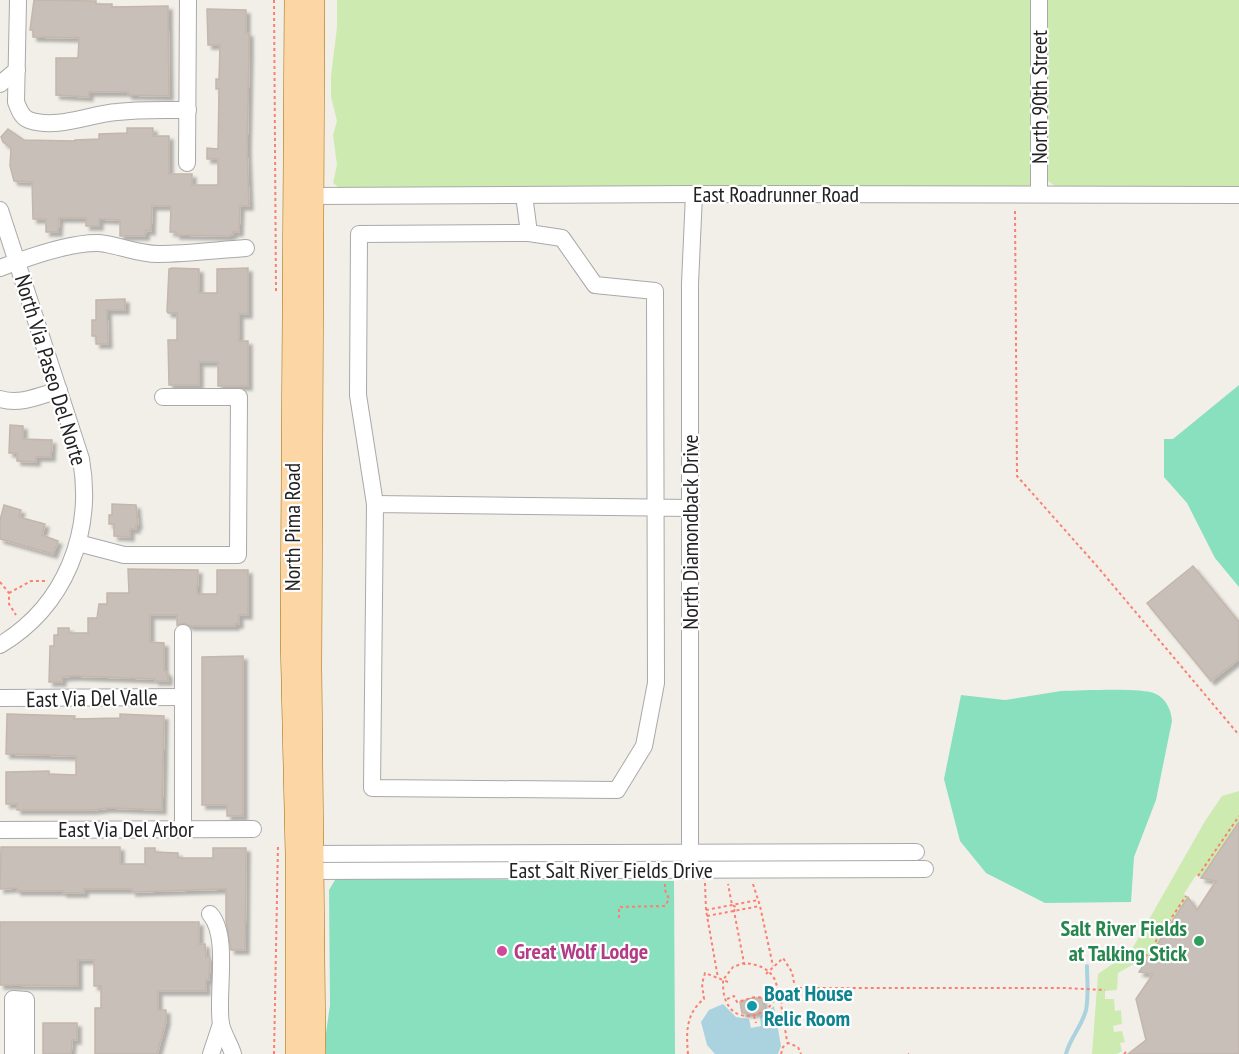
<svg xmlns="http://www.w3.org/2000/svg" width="1239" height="1054" font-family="'PT Sans Narrow',sans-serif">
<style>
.grass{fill:#cdebb0}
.pitch{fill:#88e0be}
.water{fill:#aad3df}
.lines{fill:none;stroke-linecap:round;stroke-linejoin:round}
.stream{stroke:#aad3df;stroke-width:4}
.building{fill:#c7bfb8;stroke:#c4b6ab;stroke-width:1.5;filter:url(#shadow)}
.minor-casing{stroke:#a9a9a9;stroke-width:18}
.major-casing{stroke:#a06b00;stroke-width:22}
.path{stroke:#fa8072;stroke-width:2;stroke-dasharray:3 3;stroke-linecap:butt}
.minor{stroke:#fff;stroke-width:16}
.major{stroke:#fcd6a4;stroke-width:21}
.leisure-dot{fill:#2e9e5b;stroke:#fff;stroke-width:2}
.hotel-dot{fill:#d1479c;stroke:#fff;stroke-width:2}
.culture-dot{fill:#0f9aa8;stroke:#fff;stroke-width:2}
.labels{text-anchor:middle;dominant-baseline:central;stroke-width:4.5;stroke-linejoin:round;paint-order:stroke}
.street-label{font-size:22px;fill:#222;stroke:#fff}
.leisure-label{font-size:22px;font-weight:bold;fill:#27864d;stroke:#fff;text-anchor:end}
.hotel-label{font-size:22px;font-weight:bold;fill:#b23c85;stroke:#fff;text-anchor:start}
.culture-label{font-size:22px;font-weight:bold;fill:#0d838f;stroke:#fff;text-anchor:start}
</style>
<defs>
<filter id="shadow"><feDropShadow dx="4" dy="4" stdDeviation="1.5" flood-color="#0004"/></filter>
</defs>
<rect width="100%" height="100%" fill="#f2efe9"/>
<g class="grass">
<path d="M 337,0 L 1033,0 L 1032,183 L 1028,187 L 338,190 L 337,186 L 333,183 L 337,165 L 333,135 L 337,121 L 331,97 L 331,76 L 337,27 Z"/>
<path d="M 1045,0 L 1239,0 L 1239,187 L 1055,186 L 1047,180 Z"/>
<path d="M 1239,791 L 1239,822 L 1201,878 L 1196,875 L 1184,894 L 1188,897 L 1144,963 L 1139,961 L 1118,973 L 1117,990 L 1105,991 L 1105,999 L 1114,999 L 1115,1011 L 1121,1010 L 1122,1024 L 1113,1026 L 1114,1032 L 1122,1031 L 1125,1042 L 1120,1043 L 1122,1051 L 1117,1054 L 1092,1054 L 1098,974 L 1131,951 L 1205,821 L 1222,796 Z"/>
</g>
<g class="pitch">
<path d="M 1239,385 L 1239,587 L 1215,558 L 1187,503 L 1164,477 L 1164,439 L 1173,439 Z"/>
<path d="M 1061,691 C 1080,691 1142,687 1156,694 C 1166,699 1171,709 1172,721 L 1156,800 L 1134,857 L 1131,902 L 1045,903 L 986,873 L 960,841 L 944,779 L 961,695 L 1005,700 Z"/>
<path d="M 342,878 L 674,881 L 675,1054 L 325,1054 L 325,1040 L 330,1005 L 329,890 L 335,880 Z"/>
</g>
<path class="water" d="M 723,1004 L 736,1017 L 749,1019 L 751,1028 L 761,1026 L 760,1017 L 774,1006 L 781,1046 L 778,1054 L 715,1054 L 707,1045 L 701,1022 L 709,1010 Z"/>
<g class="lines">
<path class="stream" d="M 1066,1054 C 1070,1038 1082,1026 1086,1010 C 1089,996 1087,980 1087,966"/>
</g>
<g class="building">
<path d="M 34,0 L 96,1 L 96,4 L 112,4 L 112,7 L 168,6 L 169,96 L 128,95 L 128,92 L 89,92 L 89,97 L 56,95 L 56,58 L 78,58 L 79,38 L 33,37 L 33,30 L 30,30 Z"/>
<path d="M 207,9 L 246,10 L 246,33 L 249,33 L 249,54 L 247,149 L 249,206 L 240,206 L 239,232 L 233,232 L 233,234 L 228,236 L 176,235 L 176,232 L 170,232 L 171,206 L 152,206 L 151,231 L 146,230 L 145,236 L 120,236 L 120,220 L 99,219 L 99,226 L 86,226 L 86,218 L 59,218 L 58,232 L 46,232 L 46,219 L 33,219 L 32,182 L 14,181 L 10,166 L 11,148 L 3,142 L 1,137 L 8,129 L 24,140 L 75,141 L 75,140 L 99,139 L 99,134 L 127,133 L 127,128 L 153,128 L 153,136 L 169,136 L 169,174 L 192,174 L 192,185 L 218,185 L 218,159 L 207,159 L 207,148 L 218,149 L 219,89 L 216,89 L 216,79 L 219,79 L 220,45 L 208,45 Z"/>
<path d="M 172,268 L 199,269 L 199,293 L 217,293 L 217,269 L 248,268 L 248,314 L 239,314 L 239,341 L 248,341 L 248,386 L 218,386 L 218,362 L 199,362 L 199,385 L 169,385 L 168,340 L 177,340 L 177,313 L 168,313 L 167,311 L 169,269 Z"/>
<path d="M 125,299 L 125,310 L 107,310 L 108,344 L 96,344 L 96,336 L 92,336 L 92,320 L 96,320 L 96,300 Z"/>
<path d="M 10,425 L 23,426 L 23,439 L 52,440 L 51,457 L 36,457 L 36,462 L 17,461 L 17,453 L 9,453 Z"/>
<path d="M 112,504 L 136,505 L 138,525 L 136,525 L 136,529 L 130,529 L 130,537 L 114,536 L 114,524 L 109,524 L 109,515 L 112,515 Z"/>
<path d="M 4,505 L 21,510 L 19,517 L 45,524 L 42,535 L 58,541 L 53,554 L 0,539 L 0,520 Z"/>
<path d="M 1193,566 L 1239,622 L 1239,659 L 1211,681 L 1147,603 Z"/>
<path d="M 128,569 L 198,570 L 197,594 L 217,594 L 217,570 L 248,570 L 248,615 L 239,615 L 239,624 L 235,624 L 235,626 L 190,626 L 184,623 L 177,625 L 177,615 L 150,615 L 150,642 L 164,643 L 164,670 L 168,674 L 168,681 L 155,681 L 155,679 L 73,676 L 62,677 L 62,682 L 49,682 L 50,646 L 54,646 L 54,635 L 58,635 L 58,628 L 69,628 L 69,633 L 88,633 L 88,618 L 97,618 L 99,604 L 107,604 L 107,593 L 129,593 Z"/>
<path d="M 243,656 L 243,816 L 227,816 L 227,805 L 202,805 L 202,657 Z"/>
<path d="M 7,714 L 75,716 L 74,719 L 120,718 L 120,714 L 164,716 L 162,810 L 109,808 L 92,810 L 17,810 L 17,804 L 6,804 L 6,772 L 49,771 L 49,774 L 76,775 L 76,756 L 6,754 Z"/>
<path d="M 1239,822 L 1239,1054 L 1128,1054 L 1146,1040 L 1136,999 L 1153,974 L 1139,972 L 1188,897 L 1197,910 L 1216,881 L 1201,878 Z"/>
<path d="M 1,847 L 120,847 L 120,864 L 145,864 L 145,848 L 155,848 L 155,852 L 178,853 L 178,858 L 213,858 L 213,848 L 246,848 L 245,950 L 231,950 L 226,921 L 226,889 L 132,892 L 132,889 L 84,889 L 84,893 L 63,893 L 63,891 L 17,891 L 17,888 L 0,889 Z"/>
<path d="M 0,922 L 199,922 L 199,944 L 205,944 L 206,957 L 210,957 L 209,980 L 206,980 L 206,991 L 158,991 L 158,1010 L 166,1010 L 166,1021 L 157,1054 L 95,1054 L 95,1008 L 101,1008 L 101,986 L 94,986 L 94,960 L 78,960 L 78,986 L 0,985 Z"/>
<path d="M 752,998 L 762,998 L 764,1009 L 755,1013 L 742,1013 L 740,1002 Z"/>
<path d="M 43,1023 L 77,1023 L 77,1040 L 72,1040 L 71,1054 L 43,1054 Z"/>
</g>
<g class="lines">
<defs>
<g id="minor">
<path d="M 18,0 L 16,102 C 19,109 21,117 29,120 C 57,130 90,114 117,112 C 141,109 164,110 188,110"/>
<path d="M 0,84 L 17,70"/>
<path d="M 187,163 L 188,0"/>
<path d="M 1039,194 L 1039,0"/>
<path d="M 524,195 L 529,233 L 562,238 L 595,285 L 655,291 L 656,683 L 644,746 L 617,790 L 372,788 L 375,504 C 480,505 585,507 691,508"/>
<path d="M 313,196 L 694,194 L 1239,195"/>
<path d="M 0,210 L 81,459 C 94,533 65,606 0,645"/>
<path d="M 0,268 C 26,258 72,242 99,243 C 119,245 137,254 158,254 C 187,254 217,250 246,248"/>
<path d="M 0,399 C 20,405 39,396 59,390"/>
<path d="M 375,504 L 358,395 L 359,234 L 529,233"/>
<path d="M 78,543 L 124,555 L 238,555 L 239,397 L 163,397"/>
<path d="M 183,633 L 183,829"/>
<path d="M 0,698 L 183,697"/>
<path d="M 0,830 L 253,829"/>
<path d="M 302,854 L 916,852"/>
<path d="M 690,870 L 690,284 L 694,194"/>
<path d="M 303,871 L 925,869"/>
<path d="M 210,914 C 230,936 216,996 221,1024 C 223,1034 230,1044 233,1054"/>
<path d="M 13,1054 L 13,999 L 26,1000 L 26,1054"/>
<path d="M 211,1054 L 221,1024"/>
</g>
<g id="major">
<path d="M 295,0 L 291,636 L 296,854 L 296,1054"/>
<path d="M 314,0 L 311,667 L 315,1054"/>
</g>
</defs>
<use href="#minor" class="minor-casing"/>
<use href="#major" class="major-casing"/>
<g class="path">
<path d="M 274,0 L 276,292"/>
<path d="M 1015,211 L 1017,476 L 1096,565 L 1239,735"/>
<path d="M 0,582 L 9,593 L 9,604 L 16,615"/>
<path d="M 9,593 L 31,581 L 45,581"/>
<path d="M 1198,876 L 1239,816"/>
<path d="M 705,883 L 706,910 L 718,978"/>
<path d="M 753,884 L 760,906 L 773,966"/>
<path d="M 706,910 L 758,900"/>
<path d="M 707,916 L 760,906"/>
<path d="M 619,918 L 619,907 L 665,906 L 669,899 L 665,890 L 665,884"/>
<path d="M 1142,962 L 1186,896"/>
<path d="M 766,974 L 783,958 L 792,972 L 795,988 L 1065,988 L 1105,990"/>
<path d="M 728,982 L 723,980 C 723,987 723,996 727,1003 C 740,1031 787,1009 775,980 C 769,968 757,964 744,963 L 745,966"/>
<path d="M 727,999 L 734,996 L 737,1002 L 755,997 L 766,998 L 767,991 L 784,991 L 781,1004 L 787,1041 L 788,1043 L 798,1047 L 801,1054"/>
<path d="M 754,1016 L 756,1023"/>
<path d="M 274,1054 L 278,844"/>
<path d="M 688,1054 C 686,1032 686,1013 704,999 L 702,984 L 705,973 L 723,980 L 733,967 L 744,963 L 734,911 L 736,907 L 732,905 L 728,884"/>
<path d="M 781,1054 L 783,1047 L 788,1043"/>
<path d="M 908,1054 L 909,1054"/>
<path d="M 1124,1054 L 1126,1052"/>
</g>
<use href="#minor" class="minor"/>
<use href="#major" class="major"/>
</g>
<circle class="leisure-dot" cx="1199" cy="941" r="6"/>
<circle class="hotel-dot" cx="502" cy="951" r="6"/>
<circle class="culture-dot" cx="752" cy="1006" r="6"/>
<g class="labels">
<g class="street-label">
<text transform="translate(1039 97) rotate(-90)">North 90th Street</text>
<text x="776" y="194">East Roadrunner Road</text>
<text transform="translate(51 370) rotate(73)">North Via Paseo Del Norte</text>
<text transform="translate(292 527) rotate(-90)">North Pima Road</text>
<text transform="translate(690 532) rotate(-90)">North Diamondback Drive</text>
<text transform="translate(92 698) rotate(-1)">East Via Del Valle</text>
<text x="126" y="829">East Via Del Arbor</text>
<text x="611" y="870">East Salt River Fields Drive</text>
</g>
<g class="leisure-label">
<text x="1187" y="928">Salt River Fields<tspan x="1187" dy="25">at Talking Stick</tspan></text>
</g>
<g class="hotel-label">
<text x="514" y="951">Great Wolf Lodge</text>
</g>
<g class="culture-label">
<text x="764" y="993">Boat House<tspan x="764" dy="25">Relic Room</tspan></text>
</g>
</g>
</svg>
